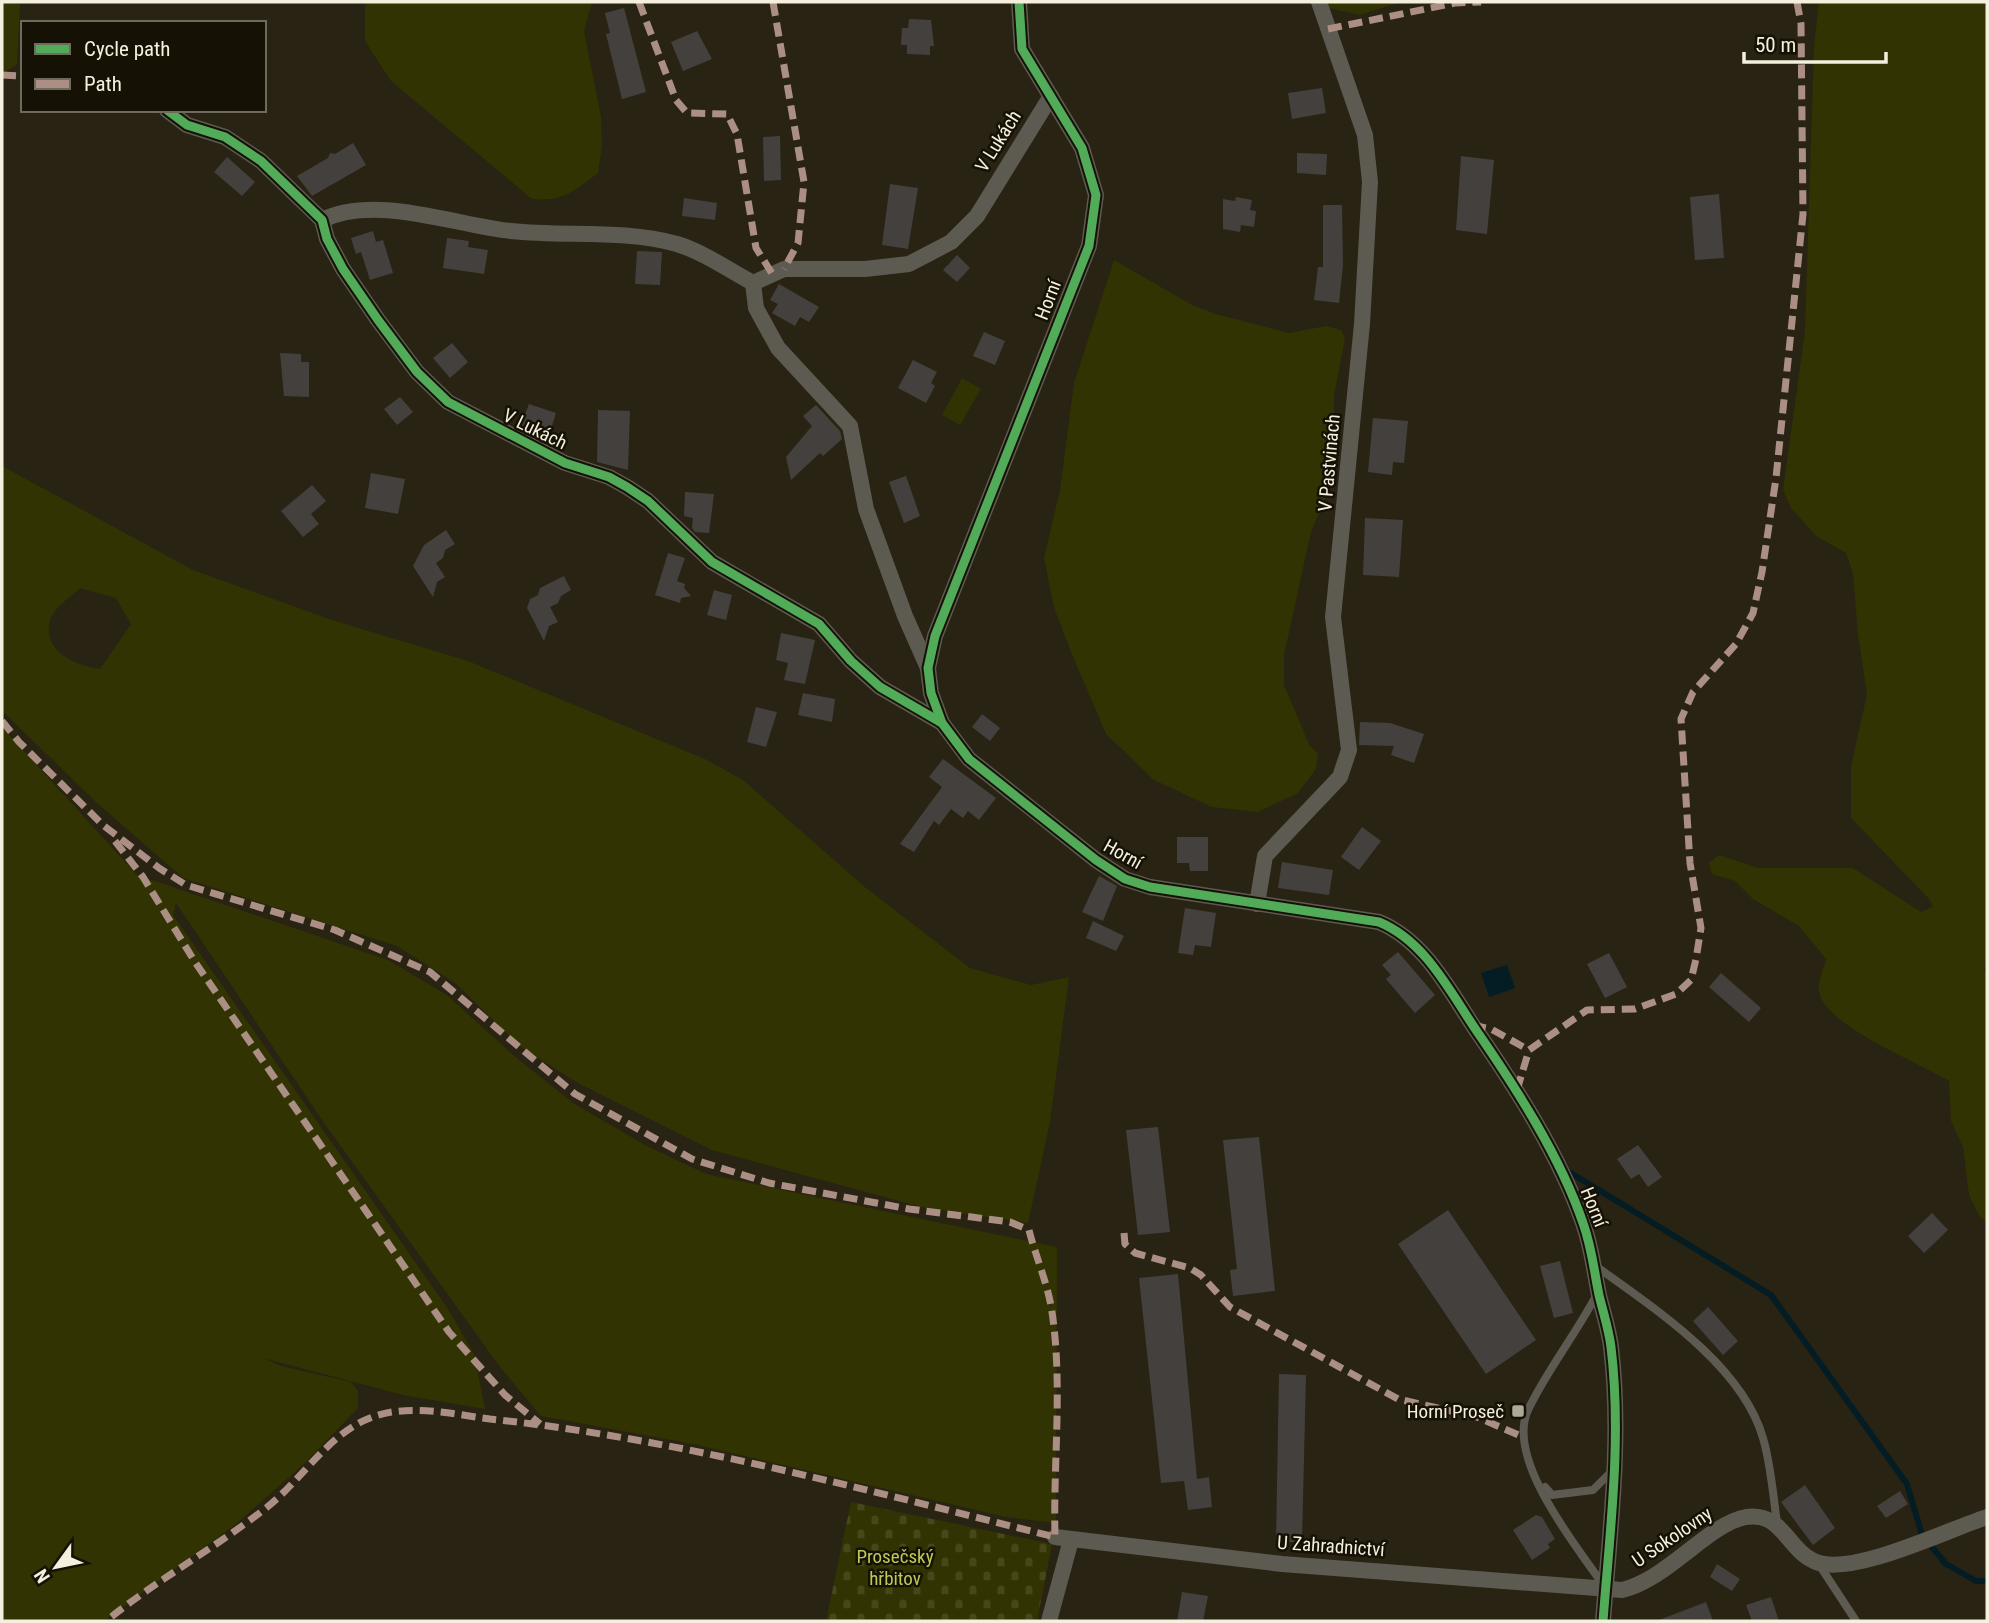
<svg xmlns="http://www.w3.org/2000/svg" width="1989" height="1623" font-family="'Roboto Condensed',sans-serif">
<style>
.green{fill:#323302;fill-rule:evenodd}
.cemetery{fill:url(#cemetery-stones)}
.water{fill:#041d25}
.lines{fill:none;stroke-linecap:round;stroke-linejoin:round}
.stream{stroke:#041d25;stroke-width:6}
.building{fill:#44403e}
.lane{stroke:#5d5a52;stroke-width:8}
.street{stroke:#5d5a52;stroke-width:16}
.quiet{stroke:#ac8f84;stroke-width:7;stroke-dasharray:14 7;stroke-linecap:butt}
.cycleway-casing{stroke:#151105;stroke-width:13}
.cycleway{stroke:#51ab58;stroke-width:9}
.poi-dot{fill:#ada897;stroke:#151105;stroke-width:2.5}
.labels{text-anchor:middle;dominant-baseline:central;stroke-width:5;stroke-linejoin:round;paint-order:stroke}
.street-label{font-size:19px;fill:#f5efde;stroke:#151105}
.poi-label{font-size:19px;fill:#f5efde;stroke:#151105;text-anchor:end}
.park-label{font-size:19px;fill:#c2c855;stroke:#151105}
</style>
<defs>
<pattern id="cemetery-stones" width="16" height="16" patternUnits="userSpaceOnUse" patternTransform="scale(1.75)"><rect width="16" height="16" fill="#323302"/><path d="M2 7V4a2 2 0 0 1 4 0v3zM10 15v-3a2 2 0 0 1 4 0v3z" fill="#46471a"/></pattern>
</defs>
<rect width="100%" height="100%" fill="#282312"/>
<g class="green">
<path d="M 2,2 L 20,4 L 17,64 L 2,74 Z"/>
<path d="M 365,2 L 592,2 L 584,31 L 601,117 L 602,146 L 598,173 C 574,191 563,202 532,199 L 391,81 L 365,41 Z"/>
<path d="M 1326,2 L 1401,2 L 1360,15 L 1328,8 Z"/>
<path d="M 1819,2 L 1987,2 L 1987,969 L 1983,966 L 1985,972 L 1987,970 L 1987,1222 L 1980,1217 L 1969,1195 L 1963,1147 L 1951,1121 L 1949,1081 C 1920,1063 1823,1025 1819,991 C 1817,982 1824,969 1826,959 L 1799,926 L 1753,899 L 1735,881 L 1712,874 L 1709,863 L 1719,855 L 1758,868 L 1853,868 L 1921,912 L 1933,907 L 1930,900 L 1851,818 L 1851,767 L 1867,694 L 1858,635 L 1853,573 L 1846,553 L 1816,536 L 1791,508 L 1783,490 L 1805,331 L 1814,47 Z"/>
<path d="M 1114,260 L 1192,305 L 1216,314 L 1289,333 L 1326,326 L 1341,330 L 1345,338 L 1334,396 L 1334,438 L 1325,499 L 1311,532 L 1284,655 L 1284,685 L 1310,746 L 1318,753 L 1316,769 L 1298,793 L 1258,812 L 1212,807 L 1154,780 L 1106,734 L 1076,664 L 1054,608 L 1044,558 L 1060,490 L 1074,383 Z"/>
<path d="M 962,378 L 981,389 L 960,425 L 942,415 Z"/>
<path d="M 2,466 L 193,570 L 332,620 L 468,661 L 705,759 L 743,780 L 866,888 L 970,968 L 1031,985 L 1069,977 L 1050,1122 L 1028,1223 L 921,1207 L 712,1150 L 578,1083 L 521,1047 L 455,983 L 397,946 L 183,878 L 96,802 L 2,711 ZM 80,588 L 116,598 L 131,624 L 100,669 C 76,665 42,652 50,621 C 53,608 71,597 80,588 Z"/>
<path d="M 2,727 L 137,875 L 388,960 L 447,995 L 513,1055 L 573,1103 L 645,1145 L 706,1174 L 1057,1247 L 1056,1523 L 1006,1517 L 693,1444 L 541,1416 L 500,1367 L 322,1120 L 176,903 L 173,915 L 450,1312 L 474,1354 L 485,1409 L 403,1395 L 263,1358 L 281,1366 L 351,1382 L 358,1391 L 358,1408 L 304,1464 L 236,1524 L 104,1621 L 2,1621 Z"/>
</g>
<path class="cemetery" d="M 851,1502 L 1052,1544 L 1037,1621 L 826,1621 Z"/>
<path class="water" d="M 1507,965 L 1515,988 L 1489,997 L 1481,973 Z"/>
<g class="lines">
<path class="stream" d="M 1566,1170 L 1771,1295 L 1907,1484 L 1922,1535 L 1946,1564 L 1976,1581 L 1987,1581"/>
</g>
<g class="building">
<path d="M 624,8 L 646,92 L 622,99 L 606,34 L 610,33 L 605,13 Z"/>
<path d="M 909,19 L 931,20 L 934,46 L 930,46 L 930,55 L 907,54 L 907,45 L 901,45 L 902,28 L 908,28 Z"/>
<path d="M 697,31 L 712,59 L 683,71 L 671,42 Z"/>
<path d="M 1322,88 L 1326,113 L 1292,119 L 1288,93 Z"/>
<path d="M 780,136 L 781,180 L 764,181 L 763,137 Z"/>
<path d="M 353,143 L 366,165 L 312,196 L 297,176 L 328,158 L 330,153 L 335,154 Z"/>
<path d="M 1297,153 L 1327,154 L 1326,175 L 1297,173 Z"/>
<path d="M 1461,156 L 1494,160 L 1487,234 L 1456,230 Z"/>
<path d="M 227,157 L 255,182 L 242,196 L 214,172 Z"/>
<path d="M 890,184 L 918,188 L 908,249 L 882,245 Z"/>
<path d="M 1719,194 L 1724,258 L 1695,260 L 1690,197 Z"/>
<path d="M 1236,197 L 1252,200 L 1250,210 L 1256,211 L 1254,227 L 1241,225 L 1240,232 L 1223,229 L 1223,199 L 1235,201 Z"/>
<path d="M 684,198 L 717,203 L 715,220 L 682,216 Z"/>
<path d="M 1323,205 L 1342,205 L 1343,265 L 1339,303 L 1314,300 L 1318,267 L 1323,267 Z"/>
<path d="M 373,231 L 376,242 L 383,240 L 393,273 L 370,280 L 361,252 L 356,254 L 351,238 Z"/>
<path d="M 447,238 L 469,241 L 468,247 L 488,250 L 484,274 L 443,268 Z"/>
<path d="M 637,251 L 662,252 L 660,285 L 635,284 Z"/>
<path d="M 957,255 L 970,268 L 957,282 L 943,270 Z"/>
<path d="M 779,284 L 819,307 L 809,322 L 800,317 L 795,326 L 772,313 L 778,304 L 770,300 Z"/>
<path d="M 984,332 L 1005,341 L 995,365 L 973,356 Z"/>
<path d="M 452,343 L 468,362 L 450,378 L 433,358 Z"/>
<path d="M 280,353 L 301,354 L 301,362 L 309,362 L 309,397 L 284,396 Z"/>
<path d="M 913,360 L 937,372 L 931,383 L 935,386 L 926,403 L 898,388 Z"/>
<path d="M 400,397 L 413,412 L 397,425 L 384,409 Z"/>
<path d="M 529,404 L 556,413 L 549,435 L 536,431 L 535,435 L 520,428 Z"/>
<path d="M 816,405 L 840,431 L 842,439 L 823,456 L 820,453 L 791,480 L 786,457 L 812,426 L 803,416 Z"/>
<path d="M 598,410 L 630,411 L 628,470 L 597,462 Z"/>
<path d="M 1373,418 L 1408,421 L 1404,463 L 1393,462 L 1392,475 L 1368,472 Z"/>
<path d="M 371,473 L 405,479 L 398,514 L 365,508 Z"/>
<path d="M 906,476 L 920,516 L 904,523 L 889,482 Z"/>
<path d="M 312,485 L 326,501 L 311,514 L 319,524 L 303,537 L 281,511 Z"/>
<path d="M 685,492 L 714,494 L 709,533 L 695,532 L 692,528 L 693,518 L 684,516 Z"/>
<path d="M 1365,518 L 1403,520 L 1399,577 L 1363,575 Z"/>
<path d="M 446,530 L 455,544 L 445,550 L 443,558 L 436,563 L 445,577 L 437,582 L 433,597 L 413,566 L 424,545 Z"/>
<path d="M 668,553 L 685,558 L 677,581 L 685,584 L 684,588 L 691,596 L 681,598 L 680,603 L 655,595 Z"/>
<path d="M 564,576 L 571,590 L 561,596 L 558,603 L 550,607 L 558,622 L 549,626 L 544,641 L 527,608 L 530,599 L 538,595 L 540,588 Z"/>
<path d="M 714,590 L 732,595 L 726,620 L 707,615 Z"/>
<path d="M 781,633 L 815,640 L 805,684 L 784,680 L 788,663 L 776,660 Z"/>
<path d="M 803,693 L 835,699 L 832,722 L 798,715 Z"/>
<path d="M 756,707 L 777,712 L 766,747 L 747,742 Z"/>
<path d="M 982,714 L 1000,728 L 990,741 L 972,727 Z"/>
<path d="M 1360,722 L 1390,723 L 1424,734 L 1414,763 L 1391,755 L 1394,746 L 1359,745 Z"/>
<path d="M 943,759 L 996,798 L 979,820 L 968,811 L 963,818 L 951,809 L 939,825 L 934,821 L 914,852 L 900,844 L 942,787 L 929,777 Z"/>
<path d="M 1362,827 L 1381,841 L 1359,870 L 1341,857 Z"/>
<path d="M 1177,837 L 1208,837 L 1208,871 L 1190,871 L 1189,863 L 1177,863 Z"/>
<path d="M 1282,862 L 1333,870 L 1329,895 L 1278,888 Z"/>
<path d="M 1099,876 L 1117,886 L 1103,921 L 1082,912 Z"/>
<path d="M 1185,908 L 1216,913 L 1211,947 L 1195,945 L 1193,955 L 1178,953 Z"/>
<path d="M 1093,921 L 1124,936 L 1116,951 L 1086,938 Z"/>
<path d="M 1398,952 L 1435,995 L 1415,1013 L 1386,979 L 1391,975 L 1382,965 Z"/>
<path d="M 1609,953 L 1627,987 L 1605,998 L 1587,964 Z"/>
<path d="M 1721,973 L 1761,1008 L 1749,1022 L 1709,987 Z"/>
<path d="M 1158,1127 L 1170,1232 L 1138,1235 L 1126,1130 Z"/>
<path d="M 1259,1137 L 1275,1291 L 1233,1296 L 1230,1270 L 1237,1269 L 1223,1140 Z"/>
<path d="M 1638,1145 L 1662,1177 L 1648,1187 L 1639,1174 L 1631,1179 L 1617,1159 Z"/>
<path d="M 1448,1210 L 1536,1340 L 1486,1374 L 1398,1244 Z"/>
<path d="M 1932,1213 L 1948,1230 L 1924,1253 L 1908,1236 Z"/>
<path d="M 1560,1261 L 1573,1313 L 1554,1318 L 1540,1266 Z"/>
<path d="M 1178,1274 L 1197,1479 L 1209,1477 L 1212,1507 L 1188,1510 L 1184,1481 L 1161,1483 L 1139,1278 Z"/>
<path d="M 1708,1307 L 1738,1341 L 1723,1355 L 1693,1321 Z"/>
<path d="M 1279,1374 L 1306,1375 L 1302,1542 L 1276,1542 Z"/>
<path d="M 1805,1485 L 1835,1528 L 1813,1545 L 1781,1502 Z"/>
<path d="M 1900,1491 L 1908,1504 L 1886,1518 L 1877,1506 Z"/>
<path d="M 1536,1515 L 1542,1517 L 1555,1539 L 1548,1544 L 1550,1548 L 1532,1560 L 1513,1530 Z"/>
<path d="M 1717,1564 L 1740,1579 L 1732,1591 L 1710,1577 Z"/>
<path d="M 1182,1592 L 1208,1596 L 1203,1621 L 1177,1621 Z"/>
<path d="M 1771,1597 L 1779,1621 L 1752,1621 L 1746,1605 Z"/>
<path d="M 1706,1602 L 1713,1621 L 1659,1621 L 1659,1620 Z"/>
</g>
<g class="lines">
<g class="lane">
<path d="M 1597,1267 C 1655,1309 1742,1365 1763,1438 C 1771,1465 1773,1495 1777,1523"/>
<path d="M 1597,1294 C 1576,1334 1547,1370 1528,1410 C 1505,1459 1577,1547 1604,1586"/>
<path d="M 1545,1487 L 1552,1495 L 1593,1490 L 1612,1471"/>
<path d="M 1818,1563 L 1856,1621"/>
</g>
<g class="street">
<path d="M 1019,2 L 1022,49 L 1082,148 L 1096,195 L 1089,246 L 935,636 L 928,668 L 931,693 L 942,723 L 969,759 L 1096,860 L 1125,879 L 1150,887 L 1379,922 C 1425,941 1449,990 1476,1030 C 1516,1088 1560,1156 1583,1223 C 1592,1248 1594,1271 1599,1295 C 1603,1312 1609,1330 1611,1347 C 1622,1438 1610,1530 1603,1621"/>
<path d="M 167,110 L 187,125 L 225,137 L 261,161 L 322,220 L 327,239 L 343,269 L 378,320 L 417,372 L 448,402 L 565,463 L 609,477 L 627,487 L 648,501 L 712,562 L 819,624 L 851,661 L 880,687 L 942,723"/>
<path d="M 322,220 C 376,194 454,225 511,231 C 567,237 622,229 677,244 C 703,252 729,270 753,283 L 784,269 L 865,269 L 909,264 L 951,242 L 977,216 L 1051,96"/>
<path d="M 753,283 L 756,308 L 778,348 L 850,426 L 866,509 L 905,616 L 928,668"/>
<path d="M 1257,904 L 1265,856 L 1340,777 L 1349,750 L 1333,617 L 1362,324 L 1370,182 L 1365,135 L 1319,2"/>
<path d="M 1055,1537 L 1282,1564 L 1622,1590 C 1668,1579 1708,1524 1746,1517 C 1784,1511 1787,1553 1819,1563 C 1857,1574 1947,1530 1987,1517"/>
<path d="M 1049,1621 L 1071,1540"/>
</g>
<g class="quiet">
<path d="M 639,2 L 676,100 L 687,113 L 727,114 L 737,134 L 756,248 L 773,275"/>
<path d="M 773,2 L 804,182 L 798,243 L 784,269"/>
<path d="M 1328,29 L 1455,3 L 1481,2"/>
<path d="M 2,75 L 23,76"/>
<path d="M 2,721 L 19,742 L 103,825 L 159,868 L 186,885 L 335,930 L 430,972 L 575,1094 L 692,1159 L 769,1183 L 909,1209 L 1010,1222 L 1029,1230 C 1036,1258 1048,1284 1052,1312 C 1063,1386 1053,1462 1055,1537 C 869,1491 681,1439 490,1419 C 452,1414 407,1403 370,1418 C 328,1434 301,1481 266,1508 C 215,1548 157,1580 106,1621"/>
<path d="M 115,841 L 143,877 L 195,962 L 449,1332 L 505,1395 L 540,1424"/>
<path d="M 1472,1025 L 1491,1029 L 1529,1050"/>
<path d="M 1517,1090 L 1529,1050 L 1587,1010 L 1635,1009 L 1676,994 L 1691,980 L 1696,959 L 1701,928 L 1690,863 L 1681,719 L 1693,692 L 1736,644 L 1753,613 L 1762,572 L 1776,478 L 1803,214 L 1801,24 L 1797,2"/>
<path d="M 1124,1233 L 1125,1244 L 1135,1253 L 1190,1268 L 1201,1275 L 1230,1307 L 1398,1399 L 1477,1417 L 1523,1437"/>
</g>
<defs>
<g id="cycleway">
<path d="M 1019,2 L 1022,49 L 1082,148 L 1096,195 L 1089,246 L 935,636 L 928,668 L 931,693 L 942,723 L 969,759 L 1096,860 L 1125,879 L 1150,887 L 1379,922 C 1425,941 1449,990 1476,1030 C 1516,1088 1560,1156 1583,1223 C 1592,1248 1594,1271 1599,1295 C 1603,1312 1609,1330 1611,1347 C 1622,1438 1610,1530 1603,1621"/>
<path d="M 167,110 L 187,125 L 225,137 L 261,161 L 322,220 L 327,239 L 343,269 L 378,320 L 417,372 L 448,402 L 565,463 L 609,477 L 627,487 L 648,501 L 712,562 L 819,624 L 851,661 L 880,687 L 942,723"/>
</g>
</defs>
<use href="#cycleway" class="cycleway-casing"/>
<use href="#cycleway" class="cycleway"/>
</g>
<rect class="poi-dot" x="1511" y="1404" width="14" height="14" rx="3.5"/>
<g class="labels">
<g class="street-label">
<text transform="translate(998 141) rotate(-58)">V Lukách</text>
<text transform="translate(1048 300) rotate(-69)">Horní</text>
<text transform="translate(535 429) rotate(26)">V Lukách</text>
<text transform="translate(1329 463) rotate(-85)">V Pastvinách</text>
<text transform="translate(1123 854) rotate(29)">Horní</text>
<text transform="translate(1594 1207) rotate(68)">Horní</text>
<text transform="translate(1672 1537) rotate(-34)">U Sokolovny</text>
<text transform="translate(1331 1546) rotate(4)">U Zahradnictví</text>
</g>
<g class="poi-label">
<text x="1504" y="1411">Horní Proseč</text>
</g>
<g class="park-label">
<text x="895" y="1556">Prosečský<tspan x="895" dy="22">hřbitov</tspan></text>
</g>
</g>
<rect width="1989" height="1623" fill="none" stroke="#f5efde" stroke-width="7"/>
<rect x="21" y="21" width="245" height="91" fill="#151105" stroke="#6f6a5c" stroke-width="2"/>
<rect x="35" y="44" width="35" height="10" fill="#51ab58" stroke="#6f6a5c" stroke-width="2"/>
<text x="84" y="56" font-size="21" fill="#f5efde">Cycle path</text>
<rect x="35" y="79" width="35" height="10" fill="#ac8f84" stroke="#6f6a5c" stroke-width="2"/>
<text x="84" y="91" font-size="21" fill="#f5efde">Path</text>
<g transform="translate(56 1567) rotate(237)" stroke="#151105" stroke-width="5" paint-order="stroke">
<path d="M0-5L12 26L0 18L-12 26Z" fill="#f5efde"/>
<text y="-10" font-size="19" font-weight="bold" text-anchor="middle" fill="#f5efde">N</text>
</g>
<path d="M1744 52v10h142v-10" fill="none" stroke="#f5efde" stroke-width="3.5"/>
<text x="1755" y="52" font-size="21" fill="#f5efde" stroke="#151105" stroke-width="5" paint-order="stroke">50 m</text>
</svg>
